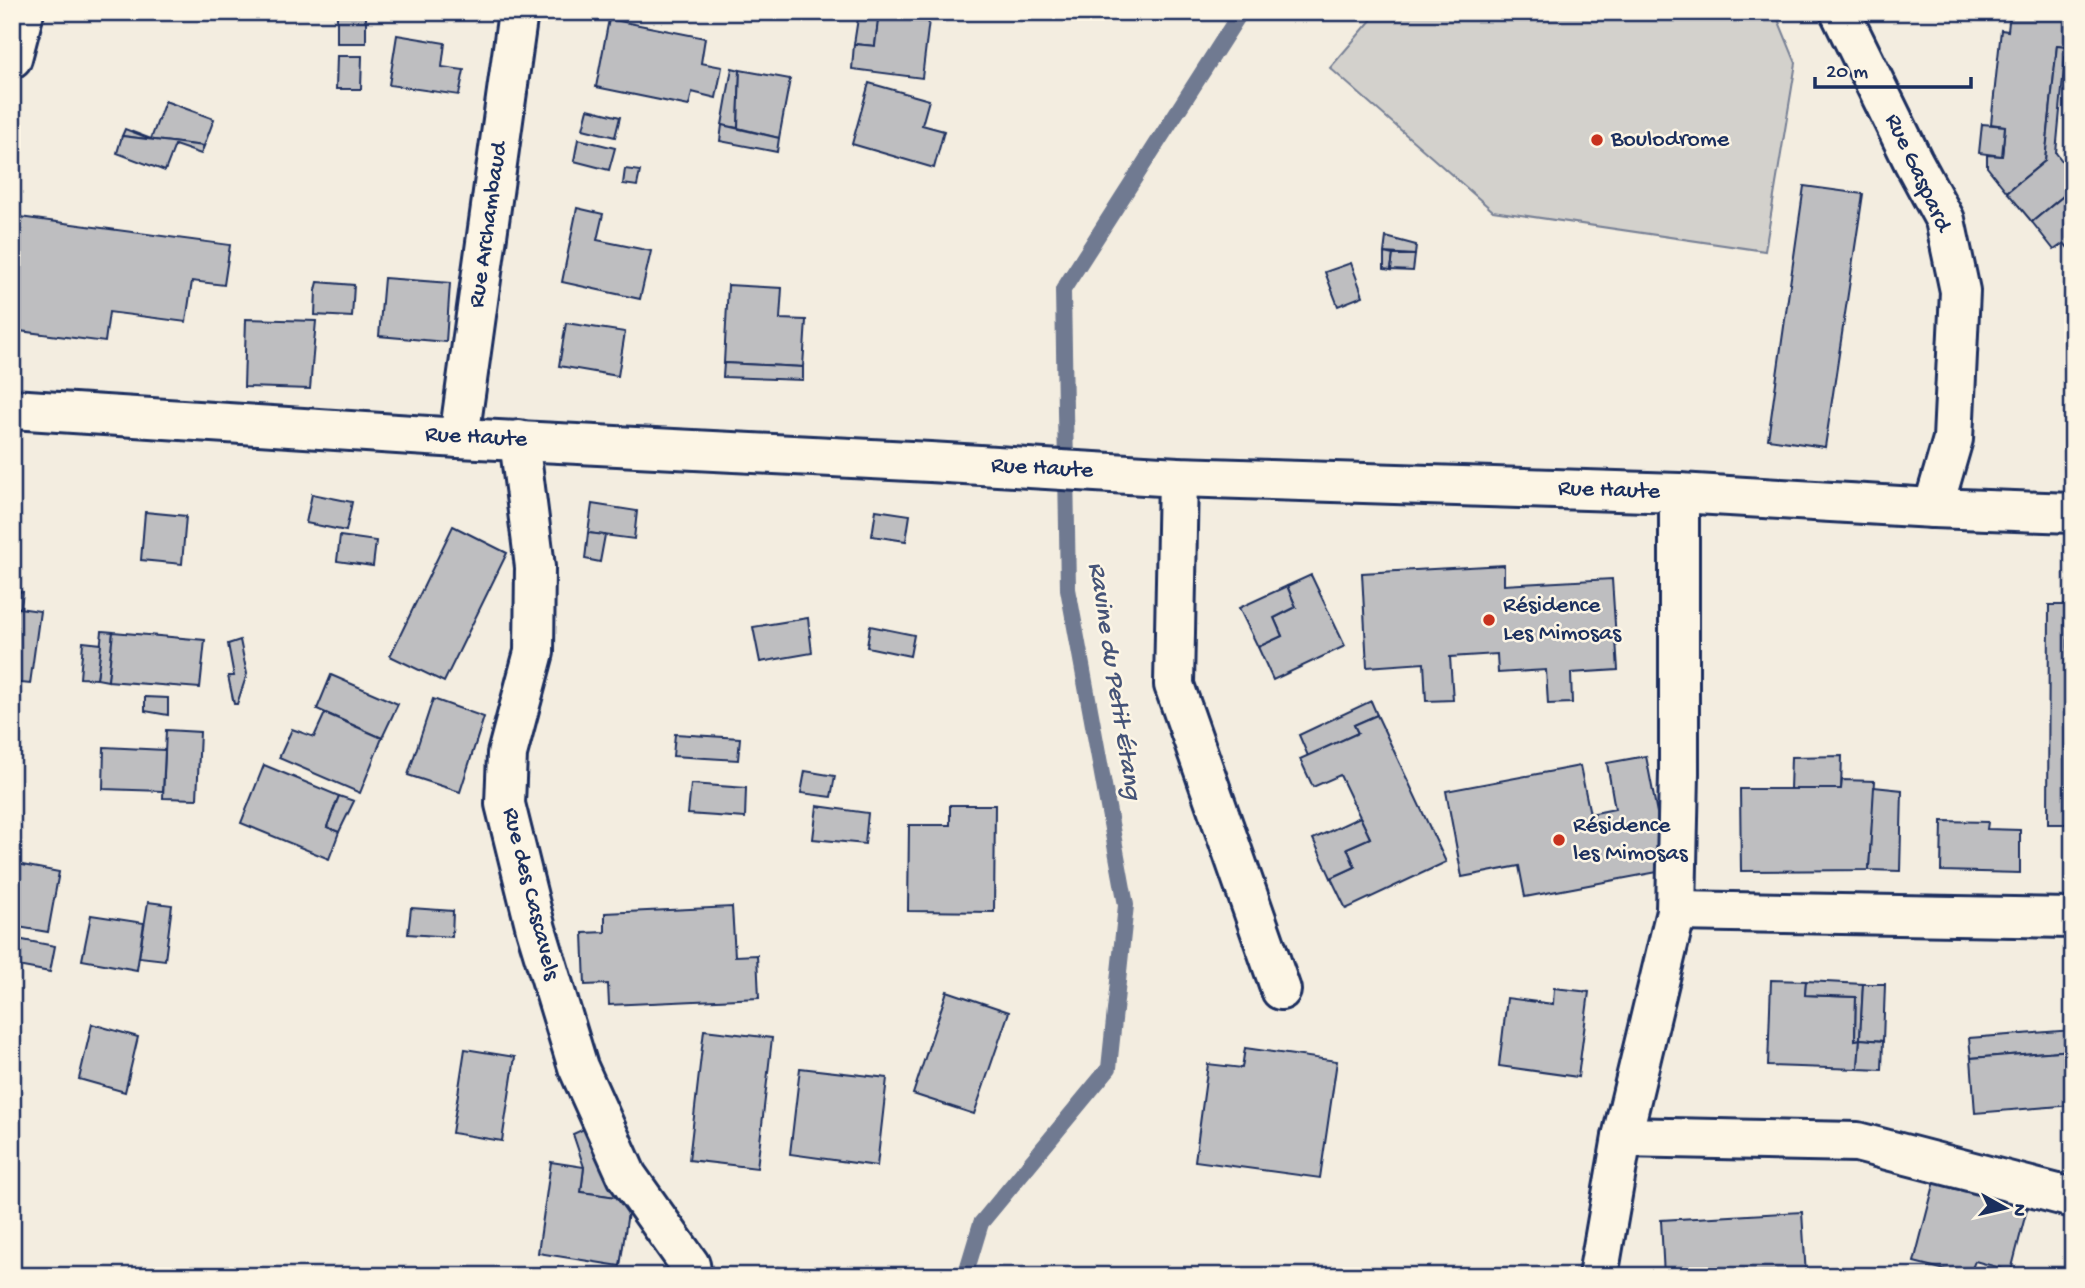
<svg xmlns="http://www.w3.org/2000/svg" width="2085" height="1288" font-family="'Gochi Hand',sans-serif">
<style>
.green{fill:#d3d1cc;stroke:#778095;stroke-width:2}
.lines{fill:none;stroke-linecap:round;stroke-linejoin:round}
.stream{stroke:#707a91;stroke-width:16}
.building{fill:#bebec0;stroke:#1b2f5e;stroke-width:2}
.minor-casing{stroke:#1b2f5e;stroke-width:44}
.secondary-casing{stroke:#1b2f5e;stroke-width:44}
.minor{stroke:#fcf5e5;stroke-width:38}
.secondary{stroke:#fcf5e5;stroke-width:38}
.poi-dot{fill:#c8321e;stroke:#fcf5e5;stroke-width:2.5}
.labels{text-anchor:middle;dominant-baseline:central;stroke-width:5;stroke-linejoin:round;paint-order:stroke}
.poi-label{font-size:24px;fill:#1b2f5e;stroke:#fcf5e5;text-anchor:start}
.street-label{font-size:24px;fill:#1b2f5e;stroke:#fcf5e5}
.water-label{font-size:26px;font-style:italic;fill:#465478;stroke:#fcf5e5}
</style>
<rect width="100%" height="100%" fill="#f3ede0"/>
<filter id="ink" filterUnits="userSpaceOnUse"><feTurbulence type="fractalNoise" baseFrequency=".0143" numOctaves="2"/><feDisplacementMap in="SourceGraphic" scale="14" xChannelSelector="R" yChannelSelector="G"/><feConvolveMatrix kernelMatrix="1 2 1 2 8 2 1 2 1" color-interpolation-filters="sRGB"/></filter>
<g filter="url(#ink)">
<path class="green" d="M 1378,12 L 1775,12 L 1796,63 L 1765,251 L 1493,211 L 1330,68 Z"/>
<g class="lines">
<path class="stream" d="M 965,1276 L 981,1223 L 1109,1068 L 1126,905 L 1068,589 L 1063,290 L 1241,12"/>
</g>
<g class="building">
<rect x="337" y="12" width="29" height="31"/>
<path d="M 859,12 L 879,12 L 875,46 L 854,44 Z"/>
<path d="M 879,12 L 930,12 L 922,78 L 852,69 L 854,44 L 875,46 Z"/>
<path d="M 2010,12 L 2073,12 L 2073,47 L 2057,45 L 2045,161 L 2007,192 L 1987,167 L 1987,155 L 2002,156 L 2005,126 L 1991,124 L 2001,30 L 2008,31 Z"/>
<path d="M 609,19 L 705,38 L 701,63 L 722,67 L 716,98 L 692,92 L 689,106 L 596,87 Z"/>
<path d="M 397,35 L 445,43 L 442,67 L 464,70 L 459,95 L 389,85 Z"/>
<path d="M 2057,45 L 2073,47 L 2073,58 L 2065,57 L 2056,153 L 2073,175 L 2073,188 L 2032,222 L 2007,192 L 2045,161 Z"/>
<path d="M 337,56 L 362,56 L 361,89 L 336,89 Z"/>
<path d="M 732,68 L 740,70 L 738,128 L 722,125 Z"/>
<path d="M 740,70 L 790,79 L 779,138 L 738,128 Z"/>
<path d="M 869,83 L 929,100 L 922,125 L 944,131 L 934,168 L 852,144 Z"/>
<path d="M 165,101 L 214,119 L 204,146 L 122,136 L 125,129 L 151,139 Z"/>
<path d="M 588,109 L 620,117 L 615,137 L 583,129 Z"/>
<path d="M 1982,124 L 2005,126 L 2002,156 L 1979,153 Z"/>
<path d="M 722,125 L 779,138 L 777,152 L 720,141 Z"/>
<path d="M 122,136 L 204,146 L 201,154 L 175,145 L 165,171 L 117,153 Z"/>
<path d="M 578,139 L 615,148 L 609,170 L 574,161 Z"/>
<path d="M 625,169 L 640,171 L 637,186 L 623,184 Z"/>
<path d="M 1804,186 L 1863,194 L 1825,447 L 1768,439 Z"/>
<path d="M 2073,188 L 2073,254 L 2064,243 L 2054,250 L 2032,222 Z"/>
<path d="M 577,208 L 603,214 L 597,240 L 651,251 L 640,299 L 562,282 Z"/>
<path d="M 12,216 L 230,245 L 224,285 L 192,281 L 186,322 L 109,312 L 105,342 L 12,330 Z"/>
<path d="M 1386,237 L 1416,245 L 1415,255 L 1384,253 Z"/>
<path d="M 1384,253 L 1393,255 L 1391,270 L 1384,269 Z"/>
<path d="M 1393,255 L 1415,255 L 1413,271 L 1391,270 Z"/>
<path d="M 1351,263 L 1363,296 L 1338,306 L 1325,272 Z"/>
<path d="M 384,278 L 450,283 L 446,342 L 379,336 Z"/>
<path d="M 318,282 L 354,285 L 352,317 L 315,315 L 316,290 Z"/>
<path d="M 728,285 L 782,288 L 780,319 L 806,320 L 803,367 L 724,363 Z"/>
<path d="M 246,319 L 316,321 L 310,389 L 244,387 Z"/>
<path d="M 566,323 L 625,332 L 618,376 L 559,366 Z"/>
<path d="M 724,363 L 803,367 L 803,380 L 723,377 Z"/>
<path d="M 312,494 L 352,502 L 346,531 L 306,523 Z"/>
<path d="M 592,504 L 637,511 L 634,539 L 588,533 Z"/>
<path d="M 876,510 L 910,515 L 906,541 L 872,536 Z"/>
<path d="M 145,512 L 186,516 L 182,564 L 141,560 Z"/>
<path d="M 453,526 L 507,553 L 444,682 L 390,656 Z"/>
<path d="M 588,533 L 605,535 L 600,562 L 585,559 Z"/>
<path d="M 340,536 L 376,541 L 373,566 L 337,561 Z"/>
<path d="M 1504,565 L 1504,585 L 1612,579 L 1618,670 L 1571,673 L 1572,703 L 1548,704 L 1546,670 L 1498,673 L 1497,654 L 1450,657 L 1453,700 L 1426,701 L 1424,663 L 1367,667 L 1362,573 Z"/>
<path d="M 1311,575 L 1345,646 L 1273,680 L 1258,647 L 1282,636 L 1274,618 L 1296,607 L 1287,586 Z"/>
<path d="M 1287,586 L 1296,607 L 1274,618 L 1282,636 L 1258,647 L 1239,608 Z"/>
<path d="M 12,591 L 23,592 L 21,608 L 12,607 Z"/>
<path d="M 2049,605 L 2068,605 L 2067,824 L 2048,824 Z"/>
<path d="M 2068,605 L 2073,605 L 2073,824 L 2067,824 Z"/>
<path d="M 12,607 L 40,611 L 30,684 L 12,682 Z"/>
<path d="M 808,618 L 812,653 L 760,662 L 753,627 Z"/>
<path d="M 870,626 L 914,635 L 910,656 L 867,647 Z"/>
<path d="M 102,631 L 113,632 L 108,681 L 97,679 Z"/>
<path d="M 113,632 L 205,640 L 200,688 L 108,681 Z"/>
<path d="M 240,640 L 247,674 L 237,704 L 234,704 L 228,676 L 234,676 L 228,644 Z"/>
<path d="M 83,642 L 101,644 L 97,679 L 80,678 Z"/>
<path d="M 331,675 L 398,704 L 382,738 L 317,709 Z"/>
<path d="M 145,697 L 168,698 L 168,715 L 145,711 Z"/>
<path d="M 433,699 L 484,717 L 460,792 L 408,775 Z"/>
<path d="M 1371,701 L 1377,715 L 1354,725 L 1358,733 L 1308,756 L 1299,735 Z"/>
<path d="M 325,713 L 382,738 L 360,793 L 279,758 L 292,729 L 314,737 Z"/>
<path d="M 1377,715 L 1446,862 L 1346,909 L 1331,878 L 1355,867 L 1347,848 L 1370,838 L 1340,775 L 1313,787 L 1300,759 L 1358,733 L 1354,725 Z"/>
<path d="M 166,730 L 200,732 L 197,799 L 163,798 Z"/>
<path d="M 675,734 L 740,738 L 738,760 L 673,756 Z"/>
<path d="M 104,747 L 165,750 L 163,791 L 103,789 Z"/>
<path d="M 1646,756 L 1668,870 L 1525,897 L 1519,866 L 1462,877 L 1446,791 L 1580,766 L 1590,814 L 1615,809 L 1607,763 Z"/>
<path d="M 1842,756 L 1841,789 L 1790,789 L 1791,757 Z"/>
<path d="M 264,765 L 339,796 L 327,827 L 339,832 L 329,859 L 241,823 Z"/>
<path d="M 805,771 L 835,776 L 831,797 L 801,793 Z"/>
<path d="M 1842,780 L 1875,781 L 1869,870 L 1741,871 L 1740,789 L 1841,789 Z"/>
<path d="M 691,784 L 746,788 L 745,818 L 688,814 Z"/>
<path d="M 1874,787 L 1902,790 L 1900,871 L 1869,870 Z"/>
<path d="M 339,796 L 354,801 L 339,832 L 327,827 Z"/>
<path d="M 950,805 L 995,805 L 994,912 L 908,911 L 909,825 L 950,825 Z"/>
<path d="M 817,806 L 868,813 L 865,844 L 813,839 Z"/>
<path d="M 1360,817 L 1370,838 L 1347,848 L 1355,867 L 1331,878 L 1313,839 Z"/>
<path d="M 1942,821 L 1988,822 L 1987,829 L 2020,830 L 2020,873 L 1941,871 Z"/>
<path d="M 12,863 L 59,872 L 48,932 L 12,926 Z"/>
<path d="M 148,902 L 172,905 L 165,960 L 139,957 Z"/>
<path d="M 732,907 L 735,956 L 757,955 L 759,998 L 609,1005 L 608,984 L 585,985 L 583,933 L 605,932 L 605,913 Z"/>
<path d="M 411,908 L 453,911 L 452,937 L 408,934 Z"/>
<path d="M 91,915 L 144,923 L 137,970 L 82,960 Z"/>
<path d="M 12,938 L 55,946 L 50,972 L 12,965 Z"/>
<path d="M 1771,980 L 1806,981 L 1805,995 L 1856,997 L 1855,1040 L 1860,1039 L 1858,1069 L 1768,1066 Z"/>
<path d="M 1806,981 L 1863,984 L 1860,1039 L 1855,1040 L 1856,997 L 1805,995 Z"/>
<path d="M 1863,984 L 1885,984 L 1883,1041 L 1860,1039 Z"/>
<path d="M 1554,988 L 1589,992 L 1578,1077 L 1499,1066 L 1507,998 L 1553,1004 Z"/>
<path d="M 947,991 L 1009,1012 L 974,1114 L 913,1094 Z"/>
<path d="M 92,1024 L 138,1037 L 125,1092 L 79,1079 Z"/>
<path d="M 704,1030 L 772,1038 L 757,1168 L 689,1160 Z"/>
<path d="M 2073,1030 L 2073,1050 L 1971,1058 L 1969,1038 Z"/>
<path d="M 1860,1039 L 1883,1041 L 1882,1070 L 1858,1069 Z"/>
<path d="M 1245,1048 L 1337,1061 L 1320,1178 L 1195,1161 L 1208,1064 L 1242,1068 Z"/>
<path d="M 465,1049 L 515,1057 L 502,1141 L 452,1133 Z"/>
<path d="M 2073,1050 L 2073,1105 L 1975,1113 L 1971,1058 Z"/>
<path d="M 800,1068 L 887,1078 L 877,1166 L 790,1154 Z"/>
<path d="M 595,1124 L 630,1199 L 581,1192 L 584,1167 L 573,1134 Z"/>
<path d="M 551,1162 L 584,1167 L 581,1192 L 630,1199 L 620,1266 L 538,1253 Z"/>
<path d="M 1936,1177 L 2029,1201 L 2011,1271 L 1975,1261 L 1969,1276 L 1914,1262 Z"/>
<path d="M 1802,1212 L 1806,1276 L 1664,1276 L 1661,1220 Z"/>
<path d="M 1350,1266 L 1408,1275 L 1408,1276 L 1349,1276 Z"/>
<path d="M 778,1267 L 821,1276 L 776,1276 Z"/>
</g>
<g class="lines">
<defs>
<g id="minor">
<path d="M 1840,12 L 1913,161 L 1945,220 L 1960,291 L 1953,439 L 1933,508"/>
<path d="M 12,58 L 24,12"/>
<path d="M 459,438 L 518,12"/>
<path d="M 519,440 L 535,567 L 534,652 L 507,754 L 505,804 L 536,929 L 578,1067 L 627,1176 L 690,1265 L 692,1276"/>
<path d="M 1178,477 L 1174,685 L 1281,990"/>
<path d="M 1676,911 L 2072,918"/>
<path d="M 1622,1137 L 1857,1142 L 2073,1198"/>
<path d="M 1598,1276 L 1622,1137 L 1676,911 L 1679,773 L 1679,493"/>
</g>
<path id="secondary" d="M 12,409 L 459,438 L 930,462 L 1178,477 L 1679,493 L 1933,508 L 2073,513"/>
</defs>
<use href="#minor" class="minor-casing"/>
<use href="#secondary" class="secondary-casing"/>
<use href="#minor" class="minor"/>
<use href="#secondary" class="secondary"/>
</g>
</g>
<g class="poi-dot">
<circle cx="1597" cy="140" r="7"/>
<circle cx="1489" cy="620" r="7"/>
<circle cx="1559" cy="840" r="7"/>
</g>
<g class="labels">
<g class="poi-label">
<text x="1611" y="140">Boulodrome</text>
<text x="1503" y="606">Résidence<tspan x="1503" dy="28">Les Mimosas</tspan></text>
<text x="1573" y="826">Résidence<tspan x="1573" dy="28">les Mimosas</tspan></text>
</g>
<g class="street-label">
<text transform="translate(1917 173) rotate(65)">Rue Gaspard</text>
<text transform="translate(489 225) rotate(-82)">Rue Archambaud</text>
<text transform="translate(476 438) rotate(3)">Rue Haute</text>
<text transform="translate(1042 469) rotate(3)">Rue Haute</text>
<text transform="translate(1609 491) rotate(2)">Rue Haute</text>
<text transform="translate(530 894) rotate(76)">Rue des Cascavels</text>
</g>
<g class="water-label">
<text transform="translate(1113 681) rotate(81)">Ravine du Petit Étang</text>
</g>
</g>
<rect width="2085" height="1288" fill="none" stroke="#fcf5e5" stroke-width="42"/>
<rect x="21" y="21" width="2043" height="1246" fill="none" stroke="#1b2f5e" stroke-width="2.5" filter="url(#ink)"/>
<g transform="translate(2005 1208) rotate(98)" stroke="#fcf5e5" stroke-width="5" paint-order="stroke">
<path d="M0-5L12 26L0 18L-12 26Z" fill="#1b2f5e"/>
<text y="-10" font-size="19" font-weight="bold" text-anchor="middle" fill="#1b2f5e">N</text>
</g>
<path d="M1815 77v10h156v-10" fill="none" stroke="#1b2f5e" stroke-width="3.5"/>
<text x="1826" y="77" font-size="21" fill="#1b2f5e" stroke="#fcf5e5" stroke-width="5" paint-order="stroke">20 m</text>
</svg>
